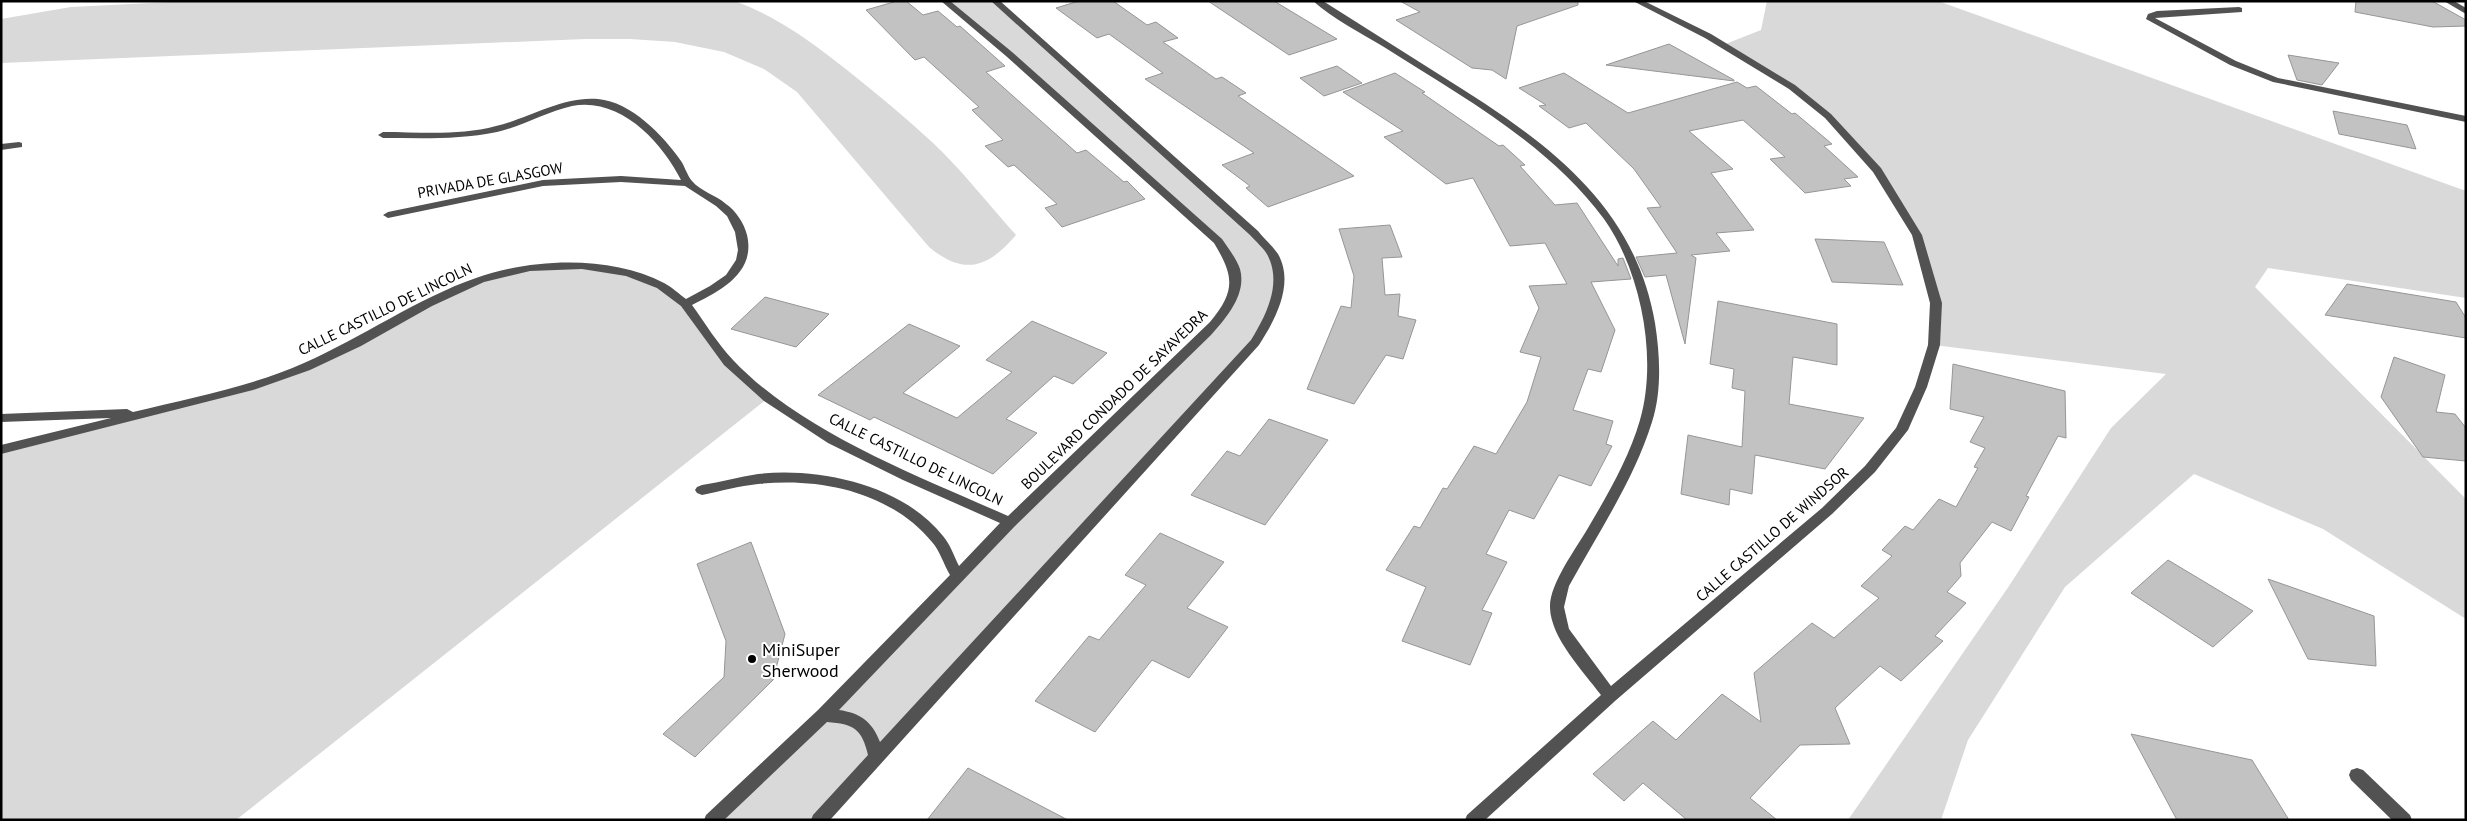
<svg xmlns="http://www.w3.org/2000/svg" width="2467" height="821" font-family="'PT Sans',sans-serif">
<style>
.green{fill:#d9d9d9}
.building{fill:#c2c2c2;stroke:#969696}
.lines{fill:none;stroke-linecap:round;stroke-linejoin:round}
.minor{fill:#525252;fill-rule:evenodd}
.poi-dot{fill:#000;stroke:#fff;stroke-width:2}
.labels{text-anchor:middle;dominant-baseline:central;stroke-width:4;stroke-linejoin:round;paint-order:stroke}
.street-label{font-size:15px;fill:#000;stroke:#fff}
.near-poi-label{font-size:18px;fill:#000;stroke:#fff;text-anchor:start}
</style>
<rect width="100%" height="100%" fill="#fff"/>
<g class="green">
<path d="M 191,1 L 734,1 C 775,15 813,43 847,70 C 876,93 905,117 932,142 C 962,170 988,204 1016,235 C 988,268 964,276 929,247 L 797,92 L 764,69 L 724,52 L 675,42 L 630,39 L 585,39 L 1,63 L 1,19 L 71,7 Z"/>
<path d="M 945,1 L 995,1 L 1254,233 L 1275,259 L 1278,285 L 1255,342 L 819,820 L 712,820 L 1200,339 L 1235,291 L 1218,241 Z"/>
<path d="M 1767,1 L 1938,1 L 2466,191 L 2466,298 L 2268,268 L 2255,287 L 2466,499 L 2466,619 L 2323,529 L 2194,474 L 2065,587 L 1968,740 L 1941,820 L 1848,820 L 2009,586 L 2111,428 L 2166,374 L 1934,345 L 1936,303 L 1917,235 L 1877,170 L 1828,116 L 1792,87 L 1723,45 L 1761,30 Z"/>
<path d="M 582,266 L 628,273 L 661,286 L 685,304 L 728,362 L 768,398 L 236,820 L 1,820 L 1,450 L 157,411 L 306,367 L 480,280 L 530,268 Z"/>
</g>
<g class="building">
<path d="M 897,1 L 906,1 L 923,15 L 938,11 L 957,27 L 960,26 L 1005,66 L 986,72 L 1077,153 L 1086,150 L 1124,182 L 1127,181 L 1145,199 L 1062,227 L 1045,208 L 1057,204 L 1014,165 L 1008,167 L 985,146 L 1003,140 L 972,110 L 979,107 L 924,57 L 915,60 L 866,10 Z"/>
<path d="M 1079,1 L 1113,1 L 1147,25 L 1156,22 L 1178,38 L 1163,42 L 1216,79 L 1222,77 L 1246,93 L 1238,96 L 1354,176 L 1268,207 L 1246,188 L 1250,186 L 1222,165 L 1254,153 L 1145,79 L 1163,73 L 1109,34 L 1097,38 L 1056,8 Z"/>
<path d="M 1208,1 L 1274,1 L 1337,39 L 1289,55 Z"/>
<path d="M 1400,1 L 1578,1 L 1578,5 L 1517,26 L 1506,79 L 1492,70 L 1472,68 L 1396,20 L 1420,12 Z"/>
<path d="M 2356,1 L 2432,1 L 2466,20 L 2466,26 L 2433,27 L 2355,12 Z"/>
<path d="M 1669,44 L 1734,80 L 1734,81 L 1606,65 Z"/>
<path d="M 2288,55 L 2339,63 L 2322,85 L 2297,80 Z"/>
<path d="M 1337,66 L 1362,83 L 1324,96 L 1300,78 Z"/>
<path d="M 1395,73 L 1425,92 L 1422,93 L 1499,146 L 1503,145 L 1525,165 L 1520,166 L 1555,205 L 1577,203 L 1618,266 L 1618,259 L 1623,258 L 1631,279 L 1591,282 L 1615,330 L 1601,372 L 1588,369 L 1573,410 L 1613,421 L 1606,444 L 1612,446 L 1591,486 L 1559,475 L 1534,519 L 1509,510 L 1486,554 L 1507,562 L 1482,610 L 1492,613 L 1470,665 L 1402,641 L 1426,587 L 1386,570 L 1414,526 L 1420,528 L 1443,488 L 1447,489 L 1474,446 L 1496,454 L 1527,402 L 1541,357 L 1520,352 L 1539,308 L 1529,286 L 1567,284 L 1545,243 L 1510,246 L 1473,178 L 1446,184 L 1384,137 L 1403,131 L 1343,92 Z"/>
<path d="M 1564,73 L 1628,113 L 1737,82 L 1747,88 L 1756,86 L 1792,114 L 1795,113 L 1832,144 L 1824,146 L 1858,177 L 1844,179 L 1851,186 L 1805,193 L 1770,159 L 1785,157 L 1743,120 L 1689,131 L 1733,169 L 1711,173 L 1754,230 L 1716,233 L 1730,251 L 1691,255 L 1696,258 L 1685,344 L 1666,275 L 1645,277 L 1636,257 L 1677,253 L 1647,208 L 1661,207 L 1634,169 L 1586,123 L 1569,128 L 1539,106 L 1546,105 L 1519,88 Z"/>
<path d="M 2333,111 L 2407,125 L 2416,149 L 2339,134 Z"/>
<path d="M 1390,225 L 1402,257 L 1382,258 L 1385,295 L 1400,294 L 1398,316 L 1416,320 L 1403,359 L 1386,355 L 1354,404 L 1307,389 L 1341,306 L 1351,308 L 1354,276 L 1339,229 Z"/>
<path d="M 1815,239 L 1884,242 L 1903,285 L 1832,282 Z"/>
<path d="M 2347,284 L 2456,302 L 2466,318 L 2466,338 L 2325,315 Z"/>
<path d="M 765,297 L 829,314 L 796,347 L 731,329 Z"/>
<path d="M 1718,301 L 1837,324 L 1837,365 L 1793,357 L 1789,404 L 1864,418 L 1825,469 L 1755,455 L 1752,494 L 1730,489 L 1729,505 L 1681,494 L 1688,435 L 1742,447 L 1745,391 L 1732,388 L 1734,369 L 1710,364 Z"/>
<path d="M 1032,321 L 1107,353 L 1073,384 L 1054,376 L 1006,419 L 1037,433 L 993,474 L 874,417 L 870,420 L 818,395 L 909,324 L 960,346 L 903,393 L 957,418 L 1012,372 L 986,360 Z"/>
<path d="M 2394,357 L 2445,375 L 2436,412 L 2455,414 L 2466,428 L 2466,461 L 2423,457 L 2381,397 Z"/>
<path d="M 1953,364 L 2065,391 L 2066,438 L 2058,436 L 2026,496 L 2029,497 L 2011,531 L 1992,522 L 1960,563 L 1961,576 L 1947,592 L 1966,603 L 1935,636 L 1943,641 L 1901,681 L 1880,666 L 1835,708 L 1850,744 L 1800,745 L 1750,798 L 1777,820 L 1687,820 L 1643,783 L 1624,801 L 1593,774 L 1653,721 L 1676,740 L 1722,694 L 1761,722 L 1754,673 L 1812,623 L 1834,638 L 1879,598 L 1861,586 L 1892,556 L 1882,550 L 1905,526 L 1913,530 L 1939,499 L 1956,507 L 1978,468 L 1974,467 L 1985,448 L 1970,442 L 1984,417 L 1950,409 Z"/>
<path d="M 1269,419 L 1328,440 L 1265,525 L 1191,495 L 1227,451 L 1240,456 Z"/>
<path d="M 1160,533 L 1224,562 L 1187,608 L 1228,627 L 1189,678 L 1152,660 L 1095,732 L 1035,701 L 1089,636 L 1099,640 L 1146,585 L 1125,575 Z"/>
<path d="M 751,542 L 785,634 L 773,680 L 695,757 L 663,734 L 724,677 L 726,641 L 697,564 Z"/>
<path d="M 2168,560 L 2253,611 L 2213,647 L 2131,593 Z"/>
<path d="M 2268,579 L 2374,616 L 2376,666 L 2308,659 Z"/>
<path d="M 2131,734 L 2252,760 L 2289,820 L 2177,820 Z"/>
<path d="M 968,768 L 1068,820 L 927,820 Z"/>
</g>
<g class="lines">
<g class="minor">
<path d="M 941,1 L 950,1 L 1012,52 L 1222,239 C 1228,248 1236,258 1240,269 C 1247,294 1226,318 1211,335 L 1015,526 L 839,710 C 860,713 872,721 880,742 L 1251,340 C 1266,316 1282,284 1268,256 C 1264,248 1256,242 1250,235 L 991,1 L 1000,1 L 1258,231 C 1264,239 1272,245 1278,254 C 1295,284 1275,320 1259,345 L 830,820 L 811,820 L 813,815 L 868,755 C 862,729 854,724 827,722 L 724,820 L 704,820 L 706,815 L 818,710 L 950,575 C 944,565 940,551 932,542 C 891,492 820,477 758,484 C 739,486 721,491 702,495 L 697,493 L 695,490 L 697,487 L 702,485 C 721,482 739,477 758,474 C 819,467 903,485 943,536 C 950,544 954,556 959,566 L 1000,523 L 903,480 L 828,443 L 764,401 L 724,365 L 681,306 L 657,288 L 626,276 L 582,269 L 530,271 L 484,282 L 432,306 L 361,346 L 310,370 L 253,390 L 1,454 L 1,445 L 111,418 L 1,422 L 1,414 L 127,409 L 133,412 C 190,398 250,387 304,363 C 361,338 418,298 476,278 C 532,258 611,255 664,283 C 672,287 679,294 686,299 L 710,286 L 726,275 L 736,260 L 738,250 L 735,232 L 727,216 L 716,206 L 685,186 L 621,182 L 543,186 L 388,218 L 383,215 L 388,212 L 543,180 L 621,176 L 681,180 C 661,141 620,97 572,106 C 546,112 523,126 497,132 C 459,140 421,138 383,138 L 378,135 L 383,132 C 420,132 459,136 496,126 C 530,118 562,96 598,99 C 631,102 663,135 681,161 C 685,167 687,175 692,181 C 700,191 716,195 726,204 C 736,211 744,223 747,235 C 756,273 720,291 692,305 C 705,323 717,343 733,360 C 801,432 918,476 1008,516 L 1210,322 C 1236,291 1234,276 1214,243 L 1006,56 Z"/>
<path d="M 1313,1 L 1323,1 C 1362,26 1401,50 1440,75 C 1539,137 1634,200 1655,323 C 1660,355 1662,391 1652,422 C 1634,480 1598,533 1569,586 L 1564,607 L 1569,629 L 1611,686 L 1822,508 L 1865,466 L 1896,428 L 1915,387 L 1928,345 L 1930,303 L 1912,235 L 1873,172 L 1825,118 L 1789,89 L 1705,38 L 1633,1 L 1644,1 L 1711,34 L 1795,85 L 1831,114 L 1881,168 L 1922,235 L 1942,303 L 1940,345 L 1927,387 L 1908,430 L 1875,472 L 1832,514 L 1615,701 L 1485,820 L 1465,820 L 1467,815 L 1601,695 C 1583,671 1551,638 1550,608 C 1549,584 1576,549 1588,528 C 1608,494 1629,458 1640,420 C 1658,358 1641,271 1604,219 C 1548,143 1462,97 1384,47 C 1361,33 1333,19 1313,1 Z"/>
<path d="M 2444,1 L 2454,1 L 2466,8 L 2466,14 Z"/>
<path d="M 2239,7 L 2242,8 L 2242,12 L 2155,18 L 2236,61 L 2278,78 L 2466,116 L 2466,122 L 2273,82 L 2230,65 L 2146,19 L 2148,14 L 2157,11 Z"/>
<path d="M 19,142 L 22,143 L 22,147 L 1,150 L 1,144 Z"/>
<path d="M 2357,768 L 2363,770 L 2410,815 L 2412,820 L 2392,820 L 2351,780 L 2349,775 L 2351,770 Z"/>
</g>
</g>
<circle class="poi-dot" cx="752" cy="659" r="5"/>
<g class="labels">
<g class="street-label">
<text transform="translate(490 180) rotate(-10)">PRIVADA DE GLASGOW</text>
<text transform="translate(385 309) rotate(-26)">CALLE CASTILLO DE LINCOLN</text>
<text transform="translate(1114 399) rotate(-44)">BOULEVARD CONDADO DE SAYAVEDRA</text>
<text transform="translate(916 459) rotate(26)">CALLE CASTILLO DE LINCOLN</text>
<text transform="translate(1772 534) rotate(-41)">CALLE CASTILLO DE WINDSOR</text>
</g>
<g class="near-poi-label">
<text x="762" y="649">MiniSuper<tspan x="762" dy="21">Sherwood</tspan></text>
</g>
</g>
<rect width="2467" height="821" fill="none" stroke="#000000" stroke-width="5"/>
</svg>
